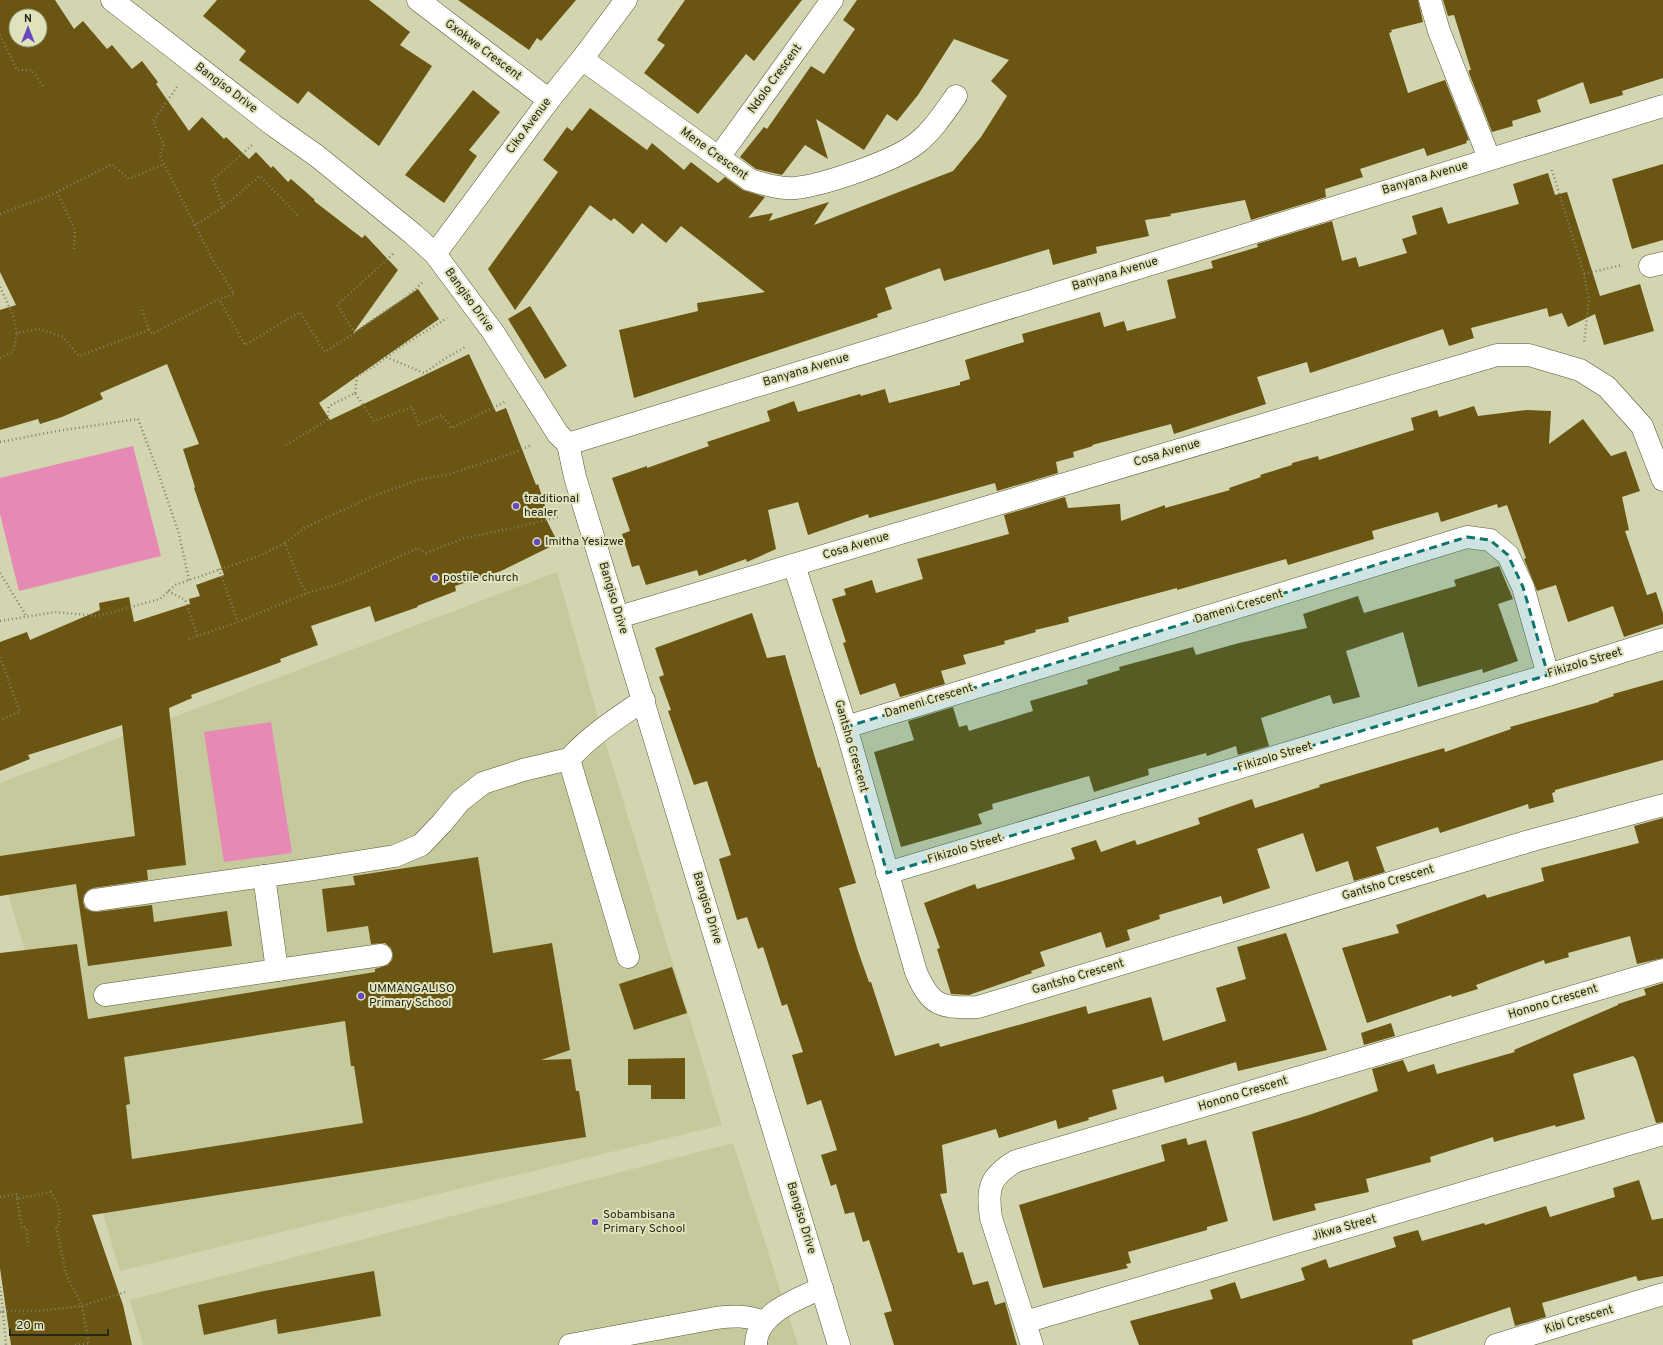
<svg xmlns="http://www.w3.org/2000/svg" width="1663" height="1345" font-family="Overpass,sans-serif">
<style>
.built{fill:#c6c99b}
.green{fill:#e689b5}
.building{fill:#6a5512;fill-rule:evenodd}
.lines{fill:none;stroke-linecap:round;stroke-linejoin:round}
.minor-casing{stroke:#575937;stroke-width:23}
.path{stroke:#808267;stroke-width:2.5;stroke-dasharray:1 3;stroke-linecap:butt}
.minor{stroke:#fff;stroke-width:22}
.marked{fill:#0f766e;fill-opacity:0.2;stroke:#0f766e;stroke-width:3;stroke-dasharray:8 5;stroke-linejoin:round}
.poi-dot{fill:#6848c1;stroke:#dfe2bb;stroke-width:1.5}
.labels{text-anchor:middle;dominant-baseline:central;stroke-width:4;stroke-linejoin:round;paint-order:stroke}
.street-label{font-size:12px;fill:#272819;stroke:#dfe2bb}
.poi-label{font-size:12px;fill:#272819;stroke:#dfe2bb;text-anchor:start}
</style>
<rect width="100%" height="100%" fill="#d2d5af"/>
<g class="built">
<path d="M 557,572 L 601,728 L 722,1125 L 120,1271 L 0,867 L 0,783 Z"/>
<path d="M 733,1143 L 798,1345 L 143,1345 L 130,1300 Z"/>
</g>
<g class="green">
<path d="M 133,446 L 161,556 L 19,591 L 0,514 L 0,478 Z"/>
<path d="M 271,722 L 292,853 L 224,862 L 204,732 Z"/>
</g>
<g class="building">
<path d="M 0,0 L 55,0 L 74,29 L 83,21 L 107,49 L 112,45 L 132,69 L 142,61 L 158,82 L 156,84 L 189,131 L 202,117 L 224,139 L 226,137 L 249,159 L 256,152 L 271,168 L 273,166 L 288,182 L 291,179 L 315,200 L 314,201 L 362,238 L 365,235 L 398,270 L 353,333 L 418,289 L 439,319 L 319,403 L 330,420 L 469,354 L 496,412 L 506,408 L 536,485 L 538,484 L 547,512 L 543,513 L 558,543 L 501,571 L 455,586 L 456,591 L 417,606 L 418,607 L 375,622 L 370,606 L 311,626 L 318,645 L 280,659 L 281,662 L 191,695 L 192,698 L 169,708 L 186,865 L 147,870 L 148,880 L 93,888 L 88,890 L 84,895 L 83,902 L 85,908 L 90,911 L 96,912 L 152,905 L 154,922 L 227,911 L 232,946 L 88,966 L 76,884 L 0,896 L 0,856 L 135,836 L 122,725 L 28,755 L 30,759 L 0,771 L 0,642 L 27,632 L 30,640 L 100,610 L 99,603 L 129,597 L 134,622 L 190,604 L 189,599 L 200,596 L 196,585 L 224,575 L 194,488 L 195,487 L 183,449 L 199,444 L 167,364 L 100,393 L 103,399 L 62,417 L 40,424 L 38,419 L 0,430 L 0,310 L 16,305 L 0,272 ZM 16,16 L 40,16 L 40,40 L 16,40 Z"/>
<path d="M 217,0 L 369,0 L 410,32 L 400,45 L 432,66 L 379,146 L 308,91 L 298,104 L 239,60 L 246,51 L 203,16 Z"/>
<path d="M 458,0 L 576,0 L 541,41 L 537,38 L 529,50 Z"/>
<path d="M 685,0 L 802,0 L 754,61 L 746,54 L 698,114 L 644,73 L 665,45 L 657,40 Z"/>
<path d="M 857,0 L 1418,0 L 1423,22 L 1391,30 L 1392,32 L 1389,33 L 1408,93 L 1445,80 L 1469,140 L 1466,141 L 1467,143 L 1427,156 L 1424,148 L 1360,169 L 1363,177 L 1325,189 L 1326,197 L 1251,220 L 1245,200 L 1170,214 L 1171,216 L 1145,220 L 1149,236 L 1096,247 L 1097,253 L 1053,265 L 1049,249 L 944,281 L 940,268 L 885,288 L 892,309 L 877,314 L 878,317 L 634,398 L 619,330 L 698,311 L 697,303 L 765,292 L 681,226 L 666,243 L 642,223 L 633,234 L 614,218 L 611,221 L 590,205 L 515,310 L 488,269 L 558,172 L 543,160 L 567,127 L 572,131 L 590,108 L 647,150 L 652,143 L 684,170 L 691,162 L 718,183 L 725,177 L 743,190 L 765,197 L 748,218 L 773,213 L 769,221 L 829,202 L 814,225 L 953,171 L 981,137 L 1007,96 L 991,81 L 1009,60 L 954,39 L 918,95 L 897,121 L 887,114 L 864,150 L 816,119 L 828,159 L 805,145 L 782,175 L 756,169 L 740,157 L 764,127 L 767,129 L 811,66 L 824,74 L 855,29 L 843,20 Z"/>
<path d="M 1443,0 L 1663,0 L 1663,78 L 1622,91 L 1623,95 L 1590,104 L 1583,82 L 1537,100 L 1541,112 L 1512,121 L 1513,126 L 1492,132 L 1469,73 L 1469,70 L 1471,70 L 1454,15 L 1448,16 Z"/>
<path d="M 473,90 L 500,112 L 469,150 L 477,156 L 444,203 L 405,175 Z"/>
<path d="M 1663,164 L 1663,240 L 1632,249 L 1612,179 Z"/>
<path d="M 1548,173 L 1555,195 L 1567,192 L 1600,296 L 1640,284 L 1654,331 L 1604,345 L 1595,314 L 1568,327 L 1562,313 L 1549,317 L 1547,308 L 1471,328 L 1474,338 L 1449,346 L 1443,329 L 1310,373 L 1307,362 L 1257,377 L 1266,404 L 1174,434 L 1171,424 L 1092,445 L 1093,446 L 1073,452 L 1074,457 L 1056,462 L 1058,473 L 997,491 L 995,483 L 869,518 L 868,514 L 808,535 L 798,502 L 768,510 L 776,549 L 747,562 L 746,559 L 699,576 L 697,570 L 646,585 L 639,565 L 632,567 L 622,534 L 630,531 L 612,478 L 647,466 L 647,468 L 709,446 L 707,442 L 770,421 L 767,411 L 794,401 L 798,412 L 860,394 L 861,396 L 885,389 L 889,403 L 960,385 L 960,382 L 970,379 L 965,360 L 1024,342 L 1022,334 L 1100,312 L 1104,327 L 1124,321 L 1127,331 L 1176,318 L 1167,280 L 1213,268 L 1211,261 L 1258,247 L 1257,244 L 1332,221 L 1342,261 L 1356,257 L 1359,267 L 1407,253 L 1402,239 L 1417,234 L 1412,216 L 1442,207 L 1448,224 L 1519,204 L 1513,184 Z"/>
<path d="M 530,306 L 567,366 L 545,379 L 508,319 Z"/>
<path d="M 1474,406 L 1478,416 L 1527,410 L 1551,411 L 1549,444 L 1583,419 L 1611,456 L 1626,451 L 1640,491 L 1622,497 L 1629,530 L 1625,531 L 1647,595 L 1656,592 L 1663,613 L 1663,624 L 1624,637 L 1613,606 L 1568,622 L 1556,585 L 1537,591 L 1524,559 L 1526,558 L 1507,505 L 1498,508 L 1497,504 L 1441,522 L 1438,512 L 1372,531 L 1374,539 L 1288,565 L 1286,559 L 1177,590 L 1177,588 L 1068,617 L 1069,622 L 1035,630 L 1036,632 L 1004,641 L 1005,644 L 963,655 L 966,664 L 941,671 L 945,684 L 900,697 L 895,683 L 860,695 L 843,643 L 846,642 L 832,599 L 846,595 L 844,589 L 872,580 L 876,593 L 923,579 L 917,559 L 1009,534 L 1004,515 L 1065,497 L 1068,508 L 1120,504 L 1121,521 L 1165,505 L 1165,508 L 1230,490 L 1229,488 L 1261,477 L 1260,475 L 1292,465 L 1292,463 L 1318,456 L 1319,460 L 1414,430 L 1411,418 L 1437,410 L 1439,417 Z"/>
<path d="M 1499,566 L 1513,599 L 1498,604 L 1518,661 L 1483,673 L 1482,669 L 1418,687 L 1403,632 L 1346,651 L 1360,697 L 1333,704 L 1330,695 L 1261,718 L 1269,746 L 1238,755 L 1236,746 L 1207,756 L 1206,753 L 1148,769 L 1149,775 L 1094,792 L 1089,776 L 992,804 L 993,809 L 978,814 L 982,824 L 901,847 L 874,752 L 914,740 L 908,721 L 953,707 L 959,727 L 967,725 L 969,731 L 1033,711 L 1030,701 L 1088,684 L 1087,680 L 1120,670 L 1119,667 L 1193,647 L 1196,655 L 1239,643 L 1307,628 L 1303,614 L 1358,596 L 1364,613 L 1456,586 L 1454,580 Z"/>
<path d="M 752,613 L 767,658 L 785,655 L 818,768 L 820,767 L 856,883 L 839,888 L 858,951 L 869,982 L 871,982 L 895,1056 L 939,1043 L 940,1047 L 1086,1006 L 1088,1014 L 1151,997 L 1163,1041 L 1226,1021 L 1216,988 L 1246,979 L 1237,947 L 1286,933 L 1327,1050 L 1238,1071 L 1236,1062 L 1165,1083 L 1163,1076 L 1112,1090 L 1117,1109 L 1088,1118 L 1089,1120 L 1058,1129 L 1056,1120 L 999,1138 L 996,1129 L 942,1145 L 947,1193 L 940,1194 L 958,1253 L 963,1252 L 973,1285 L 988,1281 L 995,1305 L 1005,1302 L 1017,1345 L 894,1345 L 884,1313 L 892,1311 L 869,1240 L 863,1242 L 854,1212 L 845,1214 L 836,1184 L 831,1186 L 821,1155 L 837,1150 L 821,1100 L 807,1105 L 792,1055 L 803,1052 L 787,1004 L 782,1006 L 763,947 L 758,949 L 747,917 L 737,920 L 719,859 L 731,855 L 707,781 L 694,785 L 668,711 L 671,710 L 659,677 L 664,675 L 655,648 Z"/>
<path d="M 1663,680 L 1663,760 L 1555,790 L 1555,792 L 1552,793 L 1554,802 L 1529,809 L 1528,804 L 1440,833 L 1438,827 L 1376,847 L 1385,872 L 1354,881 L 1348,861 L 1316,872 L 1303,833 L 1257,849 L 1270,888 L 1223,904 L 1221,896 L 1159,915 L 1160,919 L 1127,930 L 1130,940 L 1106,948 L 1101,932 L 1040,952 L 1045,966 L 1031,971 L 1032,973 L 969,995 L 951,994 L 937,949 L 940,948 L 924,903 L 975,884 L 977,889 L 1075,859 L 1071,848 L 1096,840 L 1101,852 L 1135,840 L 1137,845 L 1200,824 L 1198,818 L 1252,799 L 1255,808 L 1320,787 L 1319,785 L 1444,748 L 1445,752 L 1511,729 L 1510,727 L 1599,702 L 1599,701 L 1614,696 L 1613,694 Z"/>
<path d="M 1663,818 L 1663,958 L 1637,964 L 1630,936 L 1568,953 L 1569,957 L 1545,964 L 1544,960 L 1476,985 L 1478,989 L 1452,997 L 1451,995 L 1367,1023 L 1342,948 L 1399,933 L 1396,925 L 1485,894 L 1487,898 L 1544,881 L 1541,868 L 1639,843 L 1634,826 Z"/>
<path d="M 478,857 L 493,953 L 552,943 L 570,1050 L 541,1060 L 571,1059 L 576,1091 L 579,1091 L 586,1137 L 92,1215 L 123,1305 L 132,1345 L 11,1345 L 0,1268 L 0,953 L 77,944 L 88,1019 L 375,972 L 375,969 L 388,965 L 392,960 L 393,954 L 391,948 L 385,943 L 371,944 L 368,926 L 327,932 L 322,889 L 355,885 L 353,876 ZM 345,1021 L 351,1066 L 354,1066 L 363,1123 L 132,1159 L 126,1105 L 130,1104 L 124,1057 Z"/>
<path d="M 672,967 L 687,1013 L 634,1030 L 619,984 Z"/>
<path d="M 1663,983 L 1663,1122 L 1656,1123 L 1636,1059 L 1633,1056 L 1573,1074 L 1585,1119 L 1556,1127 L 1555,1125 L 1494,1142 L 1493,1137 L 1430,1157 L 1431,1162 L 1366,1179 L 1369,1192 L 1314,1204 L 1316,1210 L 1273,1221 L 1252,1132 L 1309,1115 L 1378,1091 L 1372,1069 L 1403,1060 L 1408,1072 L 1434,1064 L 1437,1074 L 1515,1052 L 1514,1050 L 1618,1005 L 1618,1004 L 1646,995 L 1644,989 Z"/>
<path d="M 1391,1023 L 1395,1036 L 1364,1045 L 1361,1033 Z"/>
<path d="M 685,1058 L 685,1099 L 651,1099 L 651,1085 L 628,1085 L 628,1059 Z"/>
<path d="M 1186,1138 L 1188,1145 L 1206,1140 L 1228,1221 L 1207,1227 L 1207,1230 L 1128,1252 L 1131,1263 L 1126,1264 L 1128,1268 L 1043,1288 L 1019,1205 L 1165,1161 L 1161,1145 Z"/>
<path d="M 1639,1180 L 1652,1220 L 1663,1218 L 1663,1276 L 1638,1281 L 1636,1276 L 1542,1303 L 1546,1317 L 1515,1326 L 1510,1307 L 1412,1340 L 1413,1345 L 1139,1345 L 1130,1321 L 1213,1299 L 1210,1290 L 1235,1282 L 1241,1299 L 1305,1280 L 1301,1268 L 1326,1259 L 1329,1268 L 1396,1247 L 1393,1237 L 1418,1230 L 1422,1241 L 1484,1223 L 1485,1225 L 1546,1206 L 1550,1217 L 1615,1197 L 1613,1188 Z"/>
<path d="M 374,1271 L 381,1316 L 278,1334 L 276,1319 L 204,1335 L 198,1305 L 264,1291 Z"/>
</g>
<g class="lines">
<defs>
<g id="minor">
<path d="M 112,0 L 273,125 L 317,156 L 413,234 L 435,254 L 493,332 L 558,434 L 568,444 L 575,477 L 839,1345"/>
<path d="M 418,0 L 549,100"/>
<path d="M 1430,0 L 1439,31 L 1489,158"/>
<path d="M 582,59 L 750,180 C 764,184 779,189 795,188 C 824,185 895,161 917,143 C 933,130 944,113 956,96"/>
<path d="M 719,157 L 832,0"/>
<path d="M 435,254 L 549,100 L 582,59 L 626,0"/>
<path d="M 1650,266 L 1663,263"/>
<path d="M 568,444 L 1663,106"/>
<path d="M 794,565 L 846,727 L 916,972 C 931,1007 941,1008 978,1007 L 1533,840 L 1663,805"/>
<path d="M 619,617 L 1497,355 L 1529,355 L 1580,370 L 1607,387 L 1642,426 L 1663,480"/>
<path d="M 846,727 L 1467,537 L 1490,540 L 1508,555 L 1523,587 L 1548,675"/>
<path d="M 887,873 L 1548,675 L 1663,639"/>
<path d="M 264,876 L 277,970"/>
<path d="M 95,900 L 307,870 L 395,856 L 421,845 L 442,823 L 460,801 L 483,783 L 523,770 L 569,759"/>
<path d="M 628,957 L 569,759 C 591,735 617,718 644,700"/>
<path d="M 105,995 L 381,955"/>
<path d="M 1025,1322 L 1663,1134"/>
<path d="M 570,1345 L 716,1318 C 733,1316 747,1315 763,1322"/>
<path d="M 756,1345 C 756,1313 798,1299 822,1288"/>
<path d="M 1032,1345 L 991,1218 C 987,1188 989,1177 1016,1161 L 1663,970"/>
<path d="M 1496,1345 L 1663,1294"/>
</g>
</defs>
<use href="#minor" class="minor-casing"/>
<g class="path">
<path d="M 0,35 L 17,70 L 32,70 L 43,86"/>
<path d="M 177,87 L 153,121 L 164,145 L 160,156 L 195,225 L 223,207 L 260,176 L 299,217"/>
<path d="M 1552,170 L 1584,274 L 1589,301 L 1584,342"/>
<path d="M 57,192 L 75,230 L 74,249"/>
<path d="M 223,207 L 213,180 L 253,144"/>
<path d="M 0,214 L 49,196 L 112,164 L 129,179 L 164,164"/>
<path d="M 195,225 L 212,258 L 234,294 L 219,299"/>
<path d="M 393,254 L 337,305 L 355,333 C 377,315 402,303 422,283"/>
<path d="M 1584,274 L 1622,265"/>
<path d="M 0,287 L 13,315 L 17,333"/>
<path d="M 142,310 L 149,330"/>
<path d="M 386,357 L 424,373 L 446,358 L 467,346"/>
<path d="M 0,358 L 13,352 L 17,333 L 40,329 L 63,337 L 79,356 L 149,330 L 152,334 L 219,299 L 245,345 L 300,312 L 325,352 L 355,333"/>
<path d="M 355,393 L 357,376 L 375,366 L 396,350 L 447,318"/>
<path d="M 0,442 L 57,431 L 138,419 L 158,472 L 179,534 L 189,580"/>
<path d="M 286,445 L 327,420 L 329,406 L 355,393 L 374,421 L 412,407 L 419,425 L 442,415 L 451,428 L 505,402"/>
<path d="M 285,543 L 304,528 L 371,497 L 418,480 L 450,474 L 513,453 L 532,445"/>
<path d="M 219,569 L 238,622"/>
<path d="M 0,573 L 27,617"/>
<path d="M 168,591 L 185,600 L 198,637"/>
<path d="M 0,621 L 55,612 L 98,616 L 160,599 L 175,585 L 259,556 L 285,543 L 300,582 L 307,593"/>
<path d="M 189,639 L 238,622 L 307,593 L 339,584 L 418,548 L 426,553 L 464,538 L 513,528 L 558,517"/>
<path d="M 0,657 L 20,712 L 0,720"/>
<path d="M 0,1197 L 17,1194 L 17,1199 L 51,1192 C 59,1203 60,1212 59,1225 L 56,1226 L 66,1274 L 82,1306 L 89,1345"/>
<path d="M 17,1199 L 22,1228 L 26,1227 L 28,1246"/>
<path d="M 0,1287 L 3,1311 L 39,1311 L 82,1306 L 125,1292"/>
<path d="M 0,1312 L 3,1311 L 6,1345"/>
<path d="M 75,1345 L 89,1343"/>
</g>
<use href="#minor" class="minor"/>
</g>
<path class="marked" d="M 1467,537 L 1490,540 L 1508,555 L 1523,587 L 1548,675 L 887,873 L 846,727 Z"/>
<g class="poi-dot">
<circle cx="516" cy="506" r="4"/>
<circle cx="537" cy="542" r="4"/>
<circle cx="435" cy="578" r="4"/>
<circle cx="361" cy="996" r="4"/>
<circle cx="595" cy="1222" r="4"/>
</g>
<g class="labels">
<g class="street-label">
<text transform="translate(483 50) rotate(37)">Gxokwe Crescent</text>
<text transform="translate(775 79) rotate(-54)">Ndolo Crescent</text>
<text transform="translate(226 88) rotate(37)">Bangiso Drive</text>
<text transform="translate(529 126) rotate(-53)">Ciko Avenue</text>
<text transform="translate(714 154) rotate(36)">Mene Crescent</text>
<text transform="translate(1425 178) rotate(-17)">Banyana Avenue</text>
<text transform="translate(1115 274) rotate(-17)">Banyana Avenue</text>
<text transform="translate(469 300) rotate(54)">Bangiso Drive</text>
<text transform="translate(806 370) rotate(-17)">Banyana Avenue</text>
<text transform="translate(1167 453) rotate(-17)">Cosa Avenue</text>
<text transform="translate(856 546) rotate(-17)">Cosa Avenue</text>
<text transform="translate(613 598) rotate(73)">Bangiso Drive</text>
<text transform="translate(1239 607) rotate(-17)">Dameni Crescent</text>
<text transform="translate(1585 663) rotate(-17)">Fikizolo Street</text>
<text transform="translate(929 701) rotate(-17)">Dameni Crescent</text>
<text transform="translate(851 746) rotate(74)">Gantsho Crescent</text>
<text transform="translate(1275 757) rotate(-17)">Fikizolo Street</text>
<text transform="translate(965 849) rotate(-17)">Fikizolo Street</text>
<text transform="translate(1388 883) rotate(-17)">Gantsho Crescent</text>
<text transform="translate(707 908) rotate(73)">Bangiso Drive</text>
<text transform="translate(1078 977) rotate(-17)">Gantsho Crescent</text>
<text transform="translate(1553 1002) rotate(-17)">Honono Crescent</text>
<text transform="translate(1243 1094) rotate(-17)">Honono Crescent</text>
<text transform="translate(801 1218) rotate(73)">Bangiso Drive</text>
<text transform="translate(1344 1228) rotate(-16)">Jikwa Street</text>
<text transform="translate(1579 1320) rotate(-17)">Kibi Crescent</text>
</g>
<g class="poi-label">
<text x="524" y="499">traditional<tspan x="524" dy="14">healer</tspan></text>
<text x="545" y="542">Imitha Yesizwe</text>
<text x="443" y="578">postile church</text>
<text x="369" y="989">UMMANGALISO<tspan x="369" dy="14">Primary School</tspan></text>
<text x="603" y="1215">Sobambisana<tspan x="603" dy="14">Primary School</tspan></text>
</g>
</g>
<g transform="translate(28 28)"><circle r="19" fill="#dfe2bb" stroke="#95987a"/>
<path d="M0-3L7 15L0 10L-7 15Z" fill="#6848c1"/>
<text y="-6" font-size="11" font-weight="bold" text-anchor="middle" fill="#272819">N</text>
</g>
<path d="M10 1329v6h98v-6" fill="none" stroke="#272819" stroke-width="2"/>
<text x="16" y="1329" font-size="12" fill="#272819" stroke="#dfe2bb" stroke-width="3" paint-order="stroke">20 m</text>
</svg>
